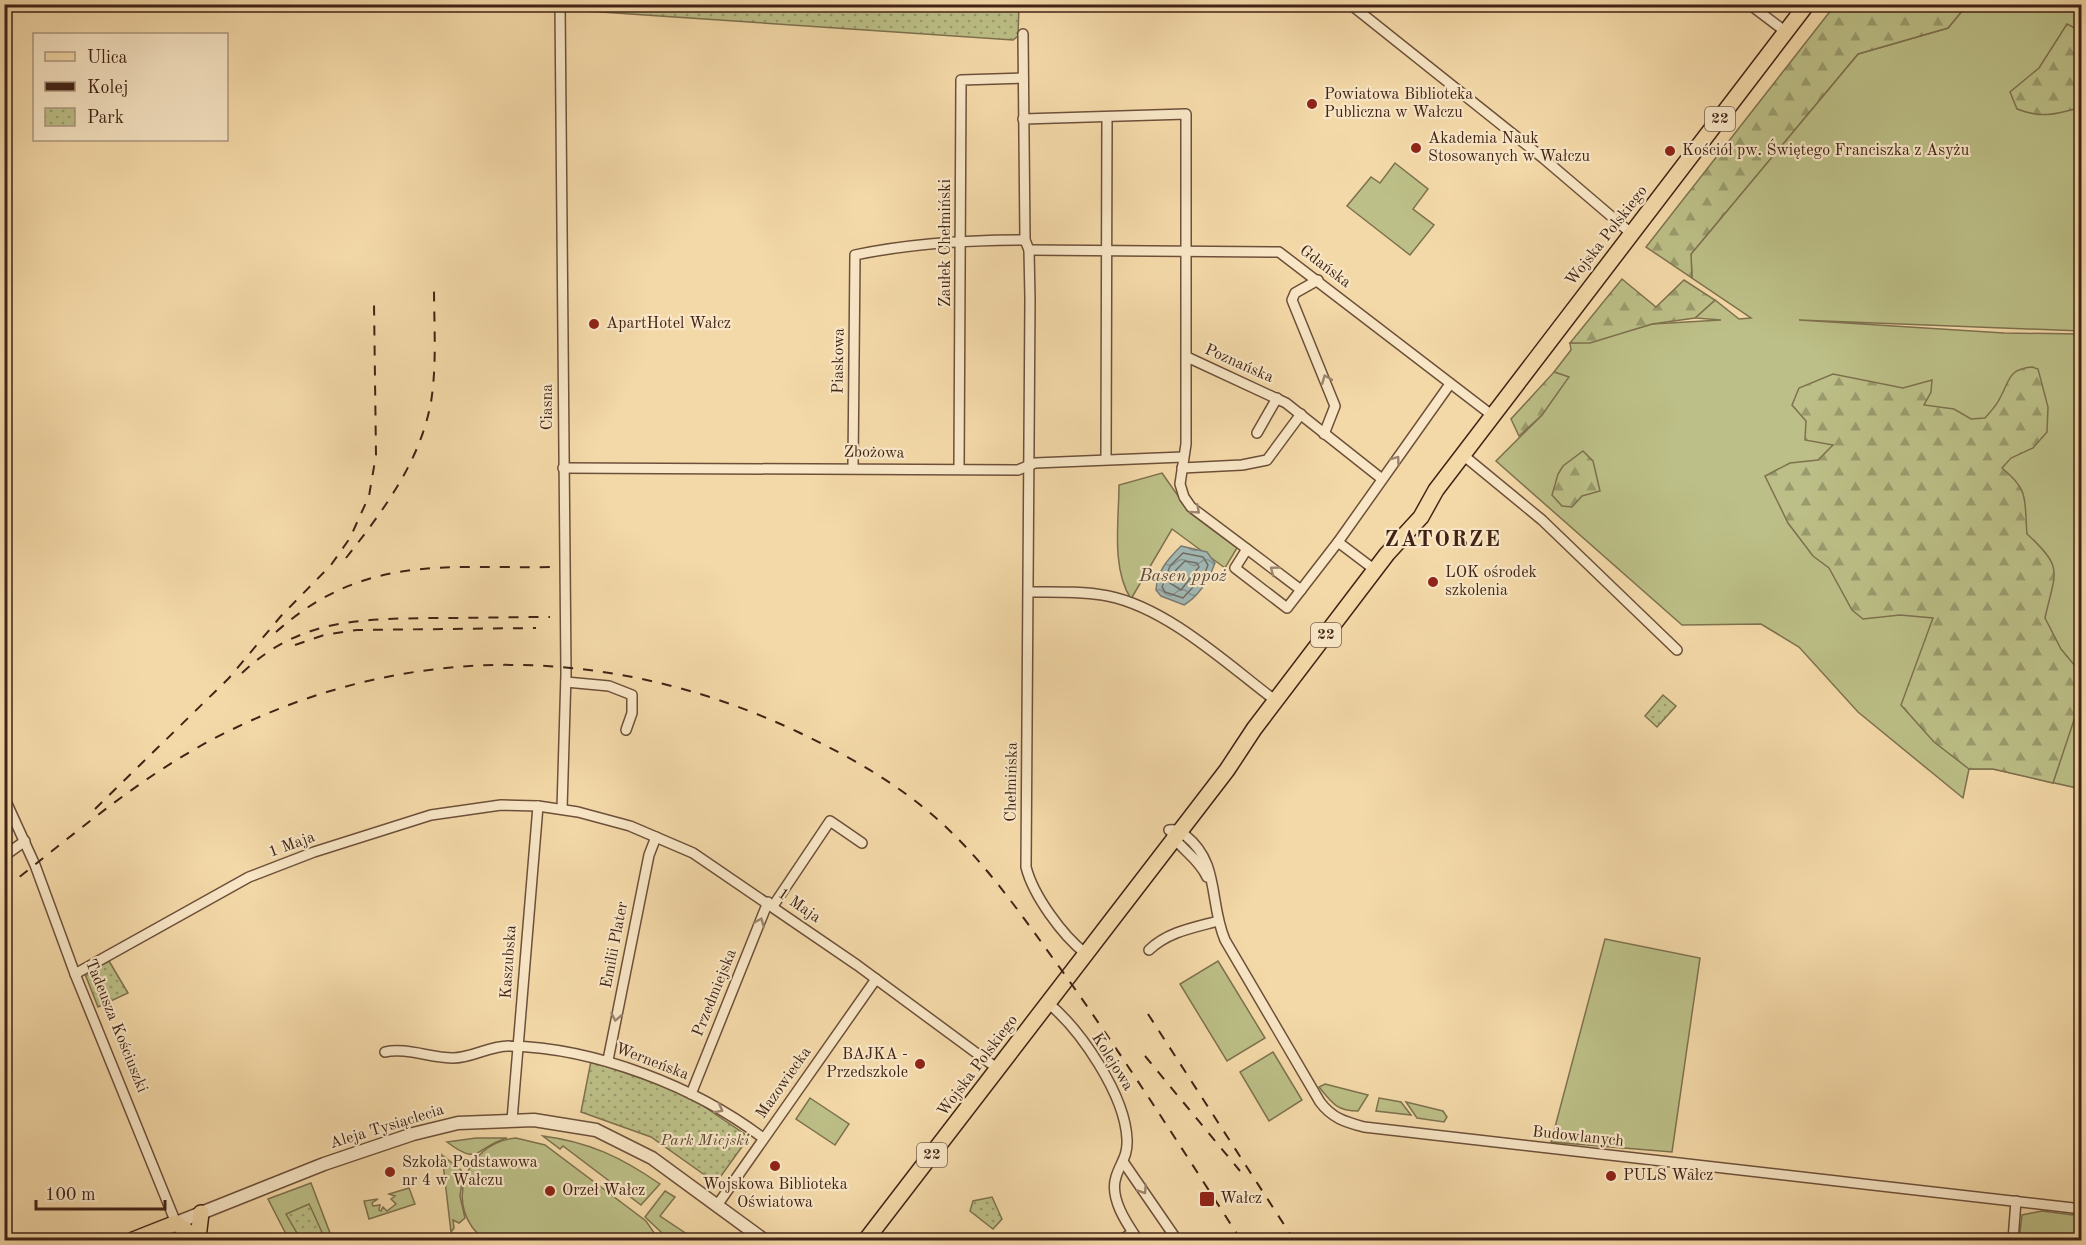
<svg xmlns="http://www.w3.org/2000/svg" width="2086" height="1245" font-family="'Old Standard TT',serif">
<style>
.grass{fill:#bcbf87;stroke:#7e714e;stroke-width:1.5}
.forest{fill:url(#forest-firs);stroke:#7e714e;stroke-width:1.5}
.park{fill:url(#park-dots);stroke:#7e714e;stroke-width:1.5}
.water{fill:url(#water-waves);stroke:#7a7c74;stroke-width:1.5}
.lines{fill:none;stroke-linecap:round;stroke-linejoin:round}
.shore{stroke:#706d64;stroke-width:1.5}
.minor-casing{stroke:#6d503a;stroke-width:12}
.tertiary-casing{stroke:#6d503a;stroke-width:15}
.primary-casing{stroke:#402316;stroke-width:18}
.minor{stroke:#f8e6c6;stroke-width:9}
.tertiary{stroke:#f8e6c6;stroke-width:12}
.primary{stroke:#f4d9a8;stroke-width:15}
.rail{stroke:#402316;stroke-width:2;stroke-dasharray:10 10;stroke-linecap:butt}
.oneway{stroke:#9c846e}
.poi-dot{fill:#8f2418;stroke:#f8e6c6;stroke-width:2}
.labels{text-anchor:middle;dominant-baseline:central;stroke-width:4.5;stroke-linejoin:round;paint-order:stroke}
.shield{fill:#f8e6c6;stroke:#775e4b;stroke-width:1.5}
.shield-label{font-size:15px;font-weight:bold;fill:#402316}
.poi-label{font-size:16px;fill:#402316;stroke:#f8e6c6;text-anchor:start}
.street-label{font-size:16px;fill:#402316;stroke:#f8e6c6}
.park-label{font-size:16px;font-style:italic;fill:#5f4a32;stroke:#f8e6c6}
.water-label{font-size:18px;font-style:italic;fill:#58483d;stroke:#f8e6c6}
.district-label{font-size:22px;font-weight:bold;letter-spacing:1.5px;fill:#402316;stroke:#f8e6c6}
</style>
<defs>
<pattern id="forest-firs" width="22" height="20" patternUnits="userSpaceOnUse" patternTransform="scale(1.5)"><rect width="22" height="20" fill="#bcbf87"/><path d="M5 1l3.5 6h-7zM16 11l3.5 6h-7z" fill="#9a9b6d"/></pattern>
<pattern id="park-dots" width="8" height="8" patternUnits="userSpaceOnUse" patternTransform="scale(1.5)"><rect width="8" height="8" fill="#bcbf87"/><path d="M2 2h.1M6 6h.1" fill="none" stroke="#9a9b6d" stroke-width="1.8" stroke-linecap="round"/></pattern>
<pattern id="water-waves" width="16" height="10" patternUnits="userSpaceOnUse" patternTransform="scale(1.5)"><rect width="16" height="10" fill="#a1b7b3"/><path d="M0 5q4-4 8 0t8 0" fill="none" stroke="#859491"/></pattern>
</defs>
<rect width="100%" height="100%" fill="#f4d9a8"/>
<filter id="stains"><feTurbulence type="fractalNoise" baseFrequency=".00333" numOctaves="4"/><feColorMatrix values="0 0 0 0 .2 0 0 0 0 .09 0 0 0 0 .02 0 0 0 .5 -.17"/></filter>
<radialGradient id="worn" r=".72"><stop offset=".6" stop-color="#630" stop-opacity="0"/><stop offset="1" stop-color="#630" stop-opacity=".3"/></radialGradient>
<g class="grass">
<path d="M 1967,5 L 2081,5 L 2081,331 L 1799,320 L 2004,333 L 2081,334 L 2081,789 L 1993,769 L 1969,769 L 1963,798 L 1858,712 L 1799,647 L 1761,624 L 1682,625 L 1496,461 L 1542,415 L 1568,377 L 1554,372 L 1571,350 L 1570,343 L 1590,342 L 1652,324 L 1721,320 L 1695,318 L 1715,300 L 1739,319 L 1751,318 L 1692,278 L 1691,254 L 1858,54 L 1948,28 Z"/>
<path d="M 1395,163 L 1428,189 L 1413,209 L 1434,225 L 1410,255 L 1347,206 L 1371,177 L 1380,183 Z"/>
<path d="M 1162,473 L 1190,513 L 1237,548 L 1225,568 L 1172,529 L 1131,599 C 1111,568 1119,520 1119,485 Z"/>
<path d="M 1605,939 L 1700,958 L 1672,1152 L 1551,1142 Z"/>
<path d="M 1218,961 L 1265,1038 L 1227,1061 L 1180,984 Z"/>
<path d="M 1273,1052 L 1302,1100 L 1269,1121 L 1240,1072 Z"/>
<path d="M 1325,1084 L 1368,1095 L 1358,1111 C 1337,1111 1332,1103 1319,1087 Z"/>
<path d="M 810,1098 L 849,1124 L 835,1145 L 796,1119 Z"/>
<path d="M 1379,1098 L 1401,1102 L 1411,1115 L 1376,1111 Z"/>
<path d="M 1406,1102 L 1443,1111 L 1447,1117 L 1444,1122 L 1417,1118 Z"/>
<path d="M 543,1136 C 589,1142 621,1157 660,1184 L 641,1205 L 563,1146 L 560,1149 Z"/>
<path d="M 476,1138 L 507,1138 C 474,1148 480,1167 447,1142 Z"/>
<path d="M 516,1138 L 545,1145 L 646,1221 L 659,1240 L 485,1240 C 442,1208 464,1143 516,1138 Z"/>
<path d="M 442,1155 L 461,1170 L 463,1175 L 460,1196 L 465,1218 L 459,1223 L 453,1220 L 454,1228 L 451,1232 Z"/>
<path d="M 311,1183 L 330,1233 L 326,1240 L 319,1240 L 324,1239 L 296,1230 L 301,1240 L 289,1240 L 268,1199 Z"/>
<path d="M 409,1188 L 415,1204 L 369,1219 L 364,1201 L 378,1199 L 372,1203 L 373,1206 L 380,1205 L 379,1210 L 381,1211 L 383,1207 L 387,1211 L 396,1204 L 391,1199 L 395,1196 L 389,1194 Z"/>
<path d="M 665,1191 L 675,1197 L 660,1216 L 693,1238 L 691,1240 L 666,1240 L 661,1232 L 645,1217 Z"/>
<path d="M 2042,1211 L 2081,1216 L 2081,1240 L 2019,1240 L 2022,1215 Z"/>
</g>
<g class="forest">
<path d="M 1835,5 L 1967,5 L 1948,28 L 1858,54 L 1691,254 L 1692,278 L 1646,247 Z"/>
<path d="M 2067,24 L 2081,31 L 2081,105 L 2078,108 C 2055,115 2040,118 2017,109 L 2010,92 L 2039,68 Z"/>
<path d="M 1622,279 L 1656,307 L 1684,280 L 1715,300 L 1695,318 L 1652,324 L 1590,343 L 1570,343 Z"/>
<path d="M 2032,367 L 2038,369 L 2048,407 L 2047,432 L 2033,448 L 2011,458 L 2002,468 C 2030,491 2024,499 2027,534 C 2065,568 2055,572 2045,618 L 2061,649 L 2081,673 L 2081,699 L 2053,783 L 1993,769 L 1969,769 L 1934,742 L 1901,705 L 1933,618 L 1900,615 L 1863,619 L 1852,610 L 1829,568 L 1813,556 L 1788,523 L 1765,476 L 1790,463 L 1818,460 L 1833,445 L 1805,440 L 1806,421 L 1792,405 L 1799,388 L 1833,374 L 1903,388 L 1932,380 L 1931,392 L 1924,405 L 1954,409 L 1971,419 L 1985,418 C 1990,412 1997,405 2000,398 C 2010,380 2008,369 2032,367 Z"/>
<path d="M 1554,372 L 1569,377 L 1542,415 L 1519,436 L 1511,419 Z"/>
<path d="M 1583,451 L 1593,461 L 1600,491 L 1582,496 L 1572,507 L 1562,506 L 1552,495 L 1558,474 L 1563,466 Z"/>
</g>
<g class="park">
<path d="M 571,4 L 1019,5 L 1018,36 L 1013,40 L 571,10 Z"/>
<path d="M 1663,695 L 1676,706 L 1657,727 L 1645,716 Z"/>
<path d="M 109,961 L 128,993 L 98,1007 L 85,974 Z"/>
<path d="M 591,1061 L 684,1093 L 749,1137 L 716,1183 L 651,1137 L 581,1112 Z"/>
<path d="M 992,1197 L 1002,1219 L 993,1229 L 970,1211 L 973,1201 Z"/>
<path d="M 309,1204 L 311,1208 L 325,1239 L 301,1240 L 286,1214 Z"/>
</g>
<path class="water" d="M 1181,546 L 1207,552 L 1215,563 C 1209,579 1199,596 1184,605 L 1161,596 L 1156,590 C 1157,571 1168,559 1181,546 Z"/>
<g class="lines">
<g class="shore">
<path d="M 1183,553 L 1203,557 L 1208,565 L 1204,575 L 1183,598 L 1165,592 L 1162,587 L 1170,566 Z"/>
<path d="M 1185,561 L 1197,563 L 1199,567 L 1181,590 L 1170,583 L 1176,570 Z"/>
</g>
<defs>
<g id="minor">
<path d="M 560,4 L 566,674 L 562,809"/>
<path d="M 1350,4 L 1543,158 L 1632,234"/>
<path d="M 1749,4 L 1786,32"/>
<path d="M 1023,34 L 1025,240 L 1029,250 L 1030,299 L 1026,867 C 1033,895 1062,935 1085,953"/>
<path d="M 1023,119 L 1186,114 L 1186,444 L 1180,484 L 1184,497 L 1191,507 L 1247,549 L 1235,568 L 1287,608 L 1338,542 L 1450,384"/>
<path d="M 1029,250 L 1279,252 L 1493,416"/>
<path d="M 1318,280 L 1295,293 L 1292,300 L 1335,406 L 1324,434"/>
<path d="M 1187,357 L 1286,403 L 1382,479"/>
<path d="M 1257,433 L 1277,398"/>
<path d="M 1463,455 L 1542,520 L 1677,650"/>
<path d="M 1106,459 L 1107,117"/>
<path d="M 853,467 L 855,255 C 912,243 967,240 1025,240"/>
<path d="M 563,468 L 1018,470 L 1035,463 L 1183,457"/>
<path d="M 1182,468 L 1242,465 L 1267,460 L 1301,414"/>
<path d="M 959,469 L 961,80 L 1023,78"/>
<path d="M 1338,542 L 1375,570"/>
<path d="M 1247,549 L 1301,590"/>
<path d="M 1029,592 C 1054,592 1083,591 1108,596 C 1168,608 1228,665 1276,701"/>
<path d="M 566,682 L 609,686 L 632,695 L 632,713 L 626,730"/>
<path d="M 4,797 L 35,865 L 75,974 L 176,1223"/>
<path d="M 1169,830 C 1177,829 1180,832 1186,836 C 1220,863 1209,903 1225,940 L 1320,1102 C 1332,1118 1345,1122 1364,1127 L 2082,1209"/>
<path d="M 1172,835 C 1183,851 1199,859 1207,877"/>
<path d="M 4,856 L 25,841"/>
<path d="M 773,906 L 830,821 L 862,843"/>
<path d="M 1149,950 C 1168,932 1192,928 1218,921"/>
<path d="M 75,974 L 249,877 L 314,852 L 431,815 L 501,805 L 538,806 L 578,812 L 630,826 L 693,853 L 857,965 L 998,1069"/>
<path d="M 1048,1003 C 1081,1030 1125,1095 1127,1139 C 1128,1157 1120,1163 1116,1177 C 1109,1198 1127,1224 1138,1240"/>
<path d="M 385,1052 C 405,1047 431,1058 453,1058 C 472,1058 491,1045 510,1046 C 596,1048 696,1087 763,1138"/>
<path d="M 608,1060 L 649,855 L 656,837"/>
<path d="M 691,1094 L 768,902"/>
<path d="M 512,1120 L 538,806"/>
<path d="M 1124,1163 L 1177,1240"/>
<path d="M 718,1204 L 876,979"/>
<path d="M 1121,1240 L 1132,1233"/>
<path d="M 2013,1240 L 2016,1201"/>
</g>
<path id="tertiary" d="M 176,1223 L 324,1164 L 413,1134 L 458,1123 L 534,1120 L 596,1130 L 652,1158 L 764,1240"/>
<g id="primary">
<path d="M 176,1223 L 199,1240"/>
<path d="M 198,1238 L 201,1213"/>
<path d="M 133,1240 L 176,1223"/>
<path d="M 866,1240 L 1227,770 L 1254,729 L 1387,554 L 1421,517 L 1436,490 L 1807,4"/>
</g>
</defs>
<use href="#minor" class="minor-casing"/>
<use href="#tertiary" class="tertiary-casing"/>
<use href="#primary" class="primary-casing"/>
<use href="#minor" class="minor"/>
<use href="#tertiary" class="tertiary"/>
<use href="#primary" class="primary"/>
<g class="rail">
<path d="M 346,558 C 383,511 420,462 431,402 C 437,364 434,325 434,287"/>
<path d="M 276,632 C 365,553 446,569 556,567"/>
<path d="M 295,645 L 324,635 L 357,630 L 536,628"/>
<path d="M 242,673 C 300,618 361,619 435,618 C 473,618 512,617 550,617"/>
<path d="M 95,809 L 229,678 L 281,616 L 331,565 L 350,538 L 369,496 L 376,455 L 374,303"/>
<path d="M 4,889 C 76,833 145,772 227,732 C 411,640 614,645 798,732 C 853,758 904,787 948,829 C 991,870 1025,920 1060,968 C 1124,1057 1182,1149 1241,1240"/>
<path d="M 1148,1014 L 1294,1240"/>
<path d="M 1145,1056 L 1240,1171"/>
</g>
</g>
<defs><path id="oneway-chevron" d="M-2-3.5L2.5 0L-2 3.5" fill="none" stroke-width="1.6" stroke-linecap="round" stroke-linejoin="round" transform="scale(1.5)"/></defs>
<g class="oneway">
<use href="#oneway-chevron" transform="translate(1326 379) rotate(-112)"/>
<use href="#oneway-chevron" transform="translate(1396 460) rotate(-54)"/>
<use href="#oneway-chevron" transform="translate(1196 510) rotate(42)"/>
<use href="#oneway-chevron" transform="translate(1274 570) rotate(-143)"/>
<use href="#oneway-chevron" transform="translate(760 922) rotate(-68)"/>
<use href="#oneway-chevron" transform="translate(616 1017) rotate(101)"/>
<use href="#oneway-chevron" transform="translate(719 1109) rotate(29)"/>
<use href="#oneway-chevron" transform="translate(1143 1190) rotate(56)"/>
</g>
<g class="poi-dot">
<circle cx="1312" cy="104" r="6"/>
<circle cx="1416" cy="148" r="6"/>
<circle cx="1670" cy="151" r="6"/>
<circle cx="594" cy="324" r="6"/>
<circle cx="1433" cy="582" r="6"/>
<circle cx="920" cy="1064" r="6"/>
<circle cx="775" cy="1166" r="6"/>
<circle cx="390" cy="1172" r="6"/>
<circle cx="1611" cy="1176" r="6"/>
<circle cx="550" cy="1191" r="6"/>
<rect x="1199" y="1191" width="16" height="16" rx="3"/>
</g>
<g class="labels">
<g class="shield">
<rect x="1705" y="107" width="30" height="24" rx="4.5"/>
<rect x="1311" y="623" width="30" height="24" rx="4.5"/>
<rect x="917" y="1143" width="30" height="24" rx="4.5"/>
</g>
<g class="shield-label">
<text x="1720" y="119">22</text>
<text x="1326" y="635">22</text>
<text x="932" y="1155">22</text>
</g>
<g class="poi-label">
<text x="1324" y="95">Powiatowa Biblioteka<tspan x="1324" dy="18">Publiczna w Wałczu</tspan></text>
<text x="1428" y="139">Akademia Nauk<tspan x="1428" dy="18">Stosowanych w Wałczu</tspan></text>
<text x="1682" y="151">Kościół pw. Świętego Franciszka z Asyżu</text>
<text x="606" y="324">ApartHotel Wałcz</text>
<text x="1445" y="573">LOK ośrodek<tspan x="1445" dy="18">szkolenia</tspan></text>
<text x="908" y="1055" text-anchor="end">BAJKA -<tspan x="908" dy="18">Przedszkole</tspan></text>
<text x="402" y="1163">Szkoła Podstawowa<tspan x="402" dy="18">nr 4 w Wałczu</tspan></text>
<text x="1623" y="1176">PULS Wałcz</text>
<text x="775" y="1185" text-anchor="middle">Wojskowa Biblioteka<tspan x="775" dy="18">Oświatowa</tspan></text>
<text x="562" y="1191">Orzeł Wałcz</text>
<text x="1220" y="1199">Wałcz</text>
</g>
<g class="street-label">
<text transform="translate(1607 236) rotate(-52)">Wojska Polskiego</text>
<text transform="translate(946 243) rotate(-90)">Zaułek Chełmiński</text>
<text transform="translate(1325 267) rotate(37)">Gdańska</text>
<text transform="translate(839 361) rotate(-89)">Piaskowa</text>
<text transform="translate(1239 364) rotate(24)">Poznańska</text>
<text transform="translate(548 407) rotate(-90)">Ciasna</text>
<text transform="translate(874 453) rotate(1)">Zbożowa</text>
<text transform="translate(1012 782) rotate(-89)">Chełmińska</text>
<text transform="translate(292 845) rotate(-20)">1 Maja</text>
<text transform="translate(799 906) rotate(35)">1 Maja</text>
<text transform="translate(615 945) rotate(-79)">Emilii Plater</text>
<text transform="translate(509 962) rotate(-86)">Kaszubska</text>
<text transform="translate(715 993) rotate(-68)">Przedmiejska</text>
<text transform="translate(116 1026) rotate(68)">Tadeusza Kościuszki</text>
<text transform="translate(652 1062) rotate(21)">Werneńska</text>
<text transform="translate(1112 1062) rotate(58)">Kolejowa</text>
<text transform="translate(978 1066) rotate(-53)">Wojska Polskiego</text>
<text transform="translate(784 1083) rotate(-55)">Mazowiecka</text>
<text transform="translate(387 1127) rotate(-17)">Aleja Tysiąclecia</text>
<text transform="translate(1578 1137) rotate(6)">Budowlanych</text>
</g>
<g class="park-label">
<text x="705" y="1141">Park Miejski</text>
</g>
<g class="water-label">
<text x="1183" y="576">Basen ppoż</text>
</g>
<g class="district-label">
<text x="1443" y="540">ZATORZE</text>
</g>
</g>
<rect width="2086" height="1245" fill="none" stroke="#f4d9a8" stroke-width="24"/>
<rect x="6" y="6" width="2074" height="1233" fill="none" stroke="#402316" stroke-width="3"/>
<rect x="12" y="12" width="2062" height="1221" fill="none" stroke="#402316" stroke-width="1.5"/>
<rect x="33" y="33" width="195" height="108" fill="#f8e6c6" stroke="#ae9880" stroke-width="1.5"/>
<rect x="45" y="52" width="30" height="9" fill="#f4d9a8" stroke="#ae9880" stroke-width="1.5"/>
<text x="87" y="63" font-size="18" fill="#402316">Ulica</text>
<rect x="45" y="82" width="30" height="9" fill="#402316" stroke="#ae9880" stroke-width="1.5"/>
<text x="87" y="93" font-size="18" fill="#402316">Kolej</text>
<rect x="45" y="108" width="30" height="18" fill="url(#park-dots)" stroke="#ae9880" stroke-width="1.5"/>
<text x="87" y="123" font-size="18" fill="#402316">Park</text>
<path d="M36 1200v9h129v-9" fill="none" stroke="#402316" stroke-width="3"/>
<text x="45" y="1200" font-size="18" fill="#402316" stroke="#f8e6c6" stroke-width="4.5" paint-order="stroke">100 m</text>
<rect width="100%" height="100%" filter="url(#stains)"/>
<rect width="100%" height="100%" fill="url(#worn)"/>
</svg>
